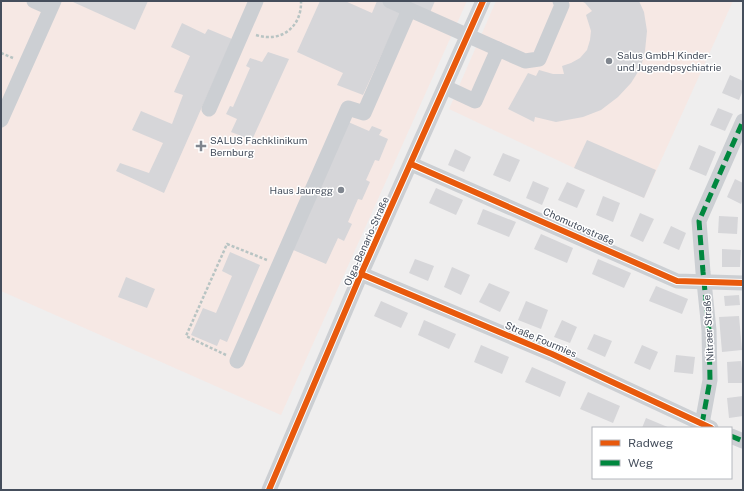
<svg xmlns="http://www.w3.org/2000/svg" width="744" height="491" font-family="'Public Sans',sans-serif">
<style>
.medical{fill:#f6e8e4}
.building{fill:#d6d6d9}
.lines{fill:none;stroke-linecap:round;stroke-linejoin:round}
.path{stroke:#b8c4c3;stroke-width:2.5;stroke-dasharray:3 2;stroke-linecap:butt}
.minor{stroke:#cccfd3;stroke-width:15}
.quiet{stroke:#00873e;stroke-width:5;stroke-dasharray:10 5;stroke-linecap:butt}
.cycleway-casing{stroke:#fff;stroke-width:8}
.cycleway{stroke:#e8590c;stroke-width:6}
.poi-dot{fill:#80868f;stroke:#fff;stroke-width:1.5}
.labels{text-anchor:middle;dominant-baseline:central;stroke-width:3;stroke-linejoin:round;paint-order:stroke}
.poi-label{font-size:10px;fill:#454e5c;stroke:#fff;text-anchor:start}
.street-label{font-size:10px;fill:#454e5c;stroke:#fff}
</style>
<rect width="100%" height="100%" fill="#efeeee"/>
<g class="medical">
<path d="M 1,1 L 467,1 L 281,415 L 1,291 Z"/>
<path d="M 496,1 L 733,1 L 644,198 L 574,168 L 449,109 Z"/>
</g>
<g class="building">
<path d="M 73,1 L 148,1 L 135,30 L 73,2 Z"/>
<path d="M 320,1 L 345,1 L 372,13 L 377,1 L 382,1 L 402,10 L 363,95 L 337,85 L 343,73 L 297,52 Z"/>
<path d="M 400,1 L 435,1 L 429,15 Z"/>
<path d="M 581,1 L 639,1 L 644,12 L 647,31 L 645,51 L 641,67 L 631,83 L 618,97 L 601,110 L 583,117 L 556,122 L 535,117 L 534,122 L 508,109 L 528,73 L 536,76 L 539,70 L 553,74 L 564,74 L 562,66 L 571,63 L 580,58 L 587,50 L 590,40 L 591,31 L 586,15 L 592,11 L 585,3 Z"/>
<path d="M 182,23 L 205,34 L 208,29 L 232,39 L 164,193 L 116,171 L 120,163 L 149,173 L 163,143 L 132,130 L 141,111 L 172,124 L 183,95 L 174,92 L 190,56 L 171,47 Z"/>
<path d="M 268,52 L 289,59 L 252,140 L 231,132 L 237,119 L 226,114 L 230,106 L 233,107 L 250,68 L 246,66 L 250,58 L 262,62 Z"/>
<path d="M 730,75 L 743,81 L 743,90 L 739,100 L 722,93 Z"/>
<path d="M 718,108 L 733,114 L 725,131 L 710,125 Z"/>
<path d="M 346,121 L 369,131 L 372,126 L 382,130 L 379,135 L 388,139 L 379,161 L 375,160 L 366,180 L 370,182 L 362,200 L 358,199 L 348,222 L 352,224 L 344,241 L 338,238 L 326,264 L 291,249 Z"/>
<path d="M 587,140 L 656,170 L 644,198 L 574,168 Z"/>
<path d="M 699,145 L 716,152 L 706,176 L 689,169 Z"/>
<path d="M 455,149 L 471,157 L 464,172 L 448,165 Z"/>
<path d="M 503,153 L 520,160 L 510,182 L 493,175 Z"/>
<path d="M 735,179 L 743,183 L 743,199 L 741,204 L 727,197 Z"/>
<path d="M 533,181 L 549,188 L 542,205 L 526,198 Z"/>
<path d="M 567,182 L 585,190 L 577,208 L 558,200 Z"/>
<path d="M 436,188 L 463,200 L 456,215 L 429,203 Z"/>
<path d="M 603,196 L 620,203 L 613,222 L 596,215 Z"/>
<path d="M 483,209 L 516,222 L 509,237 L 477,224 Z"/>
<path d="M 640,213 L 654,219 L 643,242 L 630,236 Z"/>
<path d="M 719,216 L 738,217 L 737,234 L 718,233 Z"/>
<path d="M 671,226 L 686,233 L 679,250 L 663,243 Z"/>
<path d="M 541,234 L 573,248 L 567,263 L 534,249 Z"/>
<path d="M 722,249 L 741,250 L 740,267 L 722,267 Z"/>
<path d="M 230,252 L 260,265 L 227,342 L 220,339 L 217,346 L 191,335 L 203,308 L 216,313 L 232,276 L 222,271 Z"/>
<path d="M 415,259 L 434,266 L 428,281 L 409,273 Z"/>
<path d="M 598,259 L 631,273 L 624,288 L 592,274 Z"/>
<path d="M 452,267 L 470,275 L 461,295 L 444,287 Z"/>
<path d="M 126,277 L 155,289 L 147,308 L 118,297 Z"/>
<path d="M 489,283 L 510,292 L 500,312 L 479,302 Z"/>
<path d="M 656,286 L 688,299 L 682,314 L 649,301 Z"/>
<path d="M 739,295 L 740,305 L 725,306 L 724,296 Z"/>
<path d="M 381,301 L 408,313 L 401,328 L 374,316 Z"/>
<path d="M 526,301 L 548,310 L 541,329 L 518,320 Z"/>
<path d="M 739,316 L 742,350 L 722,352 L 719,317 Z"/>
<path d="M 424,320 L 456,334 L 449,349 L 418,335 Z"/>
<path d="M 562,320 L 577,327 L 570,343 L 554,337 Z"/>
<path d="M 594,334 L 612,341 L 605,357 L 587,349 Z"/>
<path d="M 481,345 L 509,357 L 502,374 L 474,362 Z"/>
<path d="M 642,345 L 658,352 L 650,370 L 634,363 Z"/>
<path d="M 676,355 L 695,357 L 693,374 L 674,372 Z"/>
<path d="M 741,361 L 742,369 L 743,369 L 743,383 L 728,383 L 727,362 Z"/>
<path d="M 532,367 L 566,382 L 560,397 L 525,382 Z"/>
<path d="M 588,392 L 620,406 L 613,423 L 580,409 Z"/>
<path d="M 743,396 L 743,416 L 729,418 L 727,398 Z"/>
<path d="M 646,418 L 670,428 L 642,428 Z"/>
</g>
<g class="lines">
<g class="path">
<path d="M 256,35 C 281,43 302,27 301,1"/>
<path d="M 1,53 L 13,58"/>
<path d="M 226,355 L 186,336 L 227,244 L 267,260"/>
</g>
<g class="minor">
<path d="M 34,1 L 50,8"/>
<path d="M 390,1 L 525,61 L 539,59 L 562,5 L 560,1"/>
<path d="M 445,87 L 475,101 L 498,49"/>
<path d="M 209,109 L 256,1"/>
<path d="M 1,120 L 54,1"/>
<path d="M 411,164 L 677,281 L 743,283"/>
<path d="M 361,274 L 552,354 L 711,428"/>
<path d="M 237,361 L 348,108 L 364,113 L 409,10"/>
<path d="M 702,424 L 710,380 L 709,330 L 703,272 L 699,221 L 743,121"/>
<path d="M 731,436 L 743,441"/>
<path d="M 269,490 L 361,274 L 483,1"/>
</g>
<g class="quiet">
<path d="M 702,424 L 710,380 L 709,330 L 703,272 L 699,221 L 743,121"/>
<path d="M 731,436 L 743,441"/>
</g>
<defs>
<g id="cycleway">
<path d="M 411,164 L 677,281 L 743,283"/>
<path d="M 361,274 L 552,354 L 711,428"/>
<path d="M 269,490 L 361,274 L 483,1"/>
</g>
</defs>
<use href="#cycleway" class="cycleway-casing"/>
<use href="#cycleway" class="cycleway"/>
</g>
<g class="poi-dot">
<circle cx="609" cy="61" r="4"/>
<path d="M199 140h4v4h4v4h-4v4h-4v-4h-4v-4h4z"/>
<circle cx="341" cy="190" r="4"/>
</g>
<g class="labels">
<g class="poi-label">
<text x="617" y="55">Salus GmbH Kinder-<tspan x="617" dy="12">und Jugendpsychiatrie</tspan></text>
<text x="210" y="140">SALUS Fachklinikum<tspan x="210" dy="12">Bernburg</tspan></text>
<text x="333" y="190" text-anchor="end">Haus Jauregg</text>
</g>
<g class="street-label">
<text transform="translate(579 226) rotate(24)">Chomutovstraße</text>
<text transform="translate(366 241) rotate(-66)">Olga-Benario-Straße</text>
<text transform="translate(708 328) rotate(-93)">Nitraer Straße</text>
<text transform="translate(541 339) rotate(23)">Straße Fourmies</text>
</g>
</g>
<rect width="744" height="491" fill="none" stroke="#454e5c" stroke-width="4"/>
<rect x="592" y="427" width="140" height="52" fill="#ffffff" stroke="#b5b8be"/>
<rect x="600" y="440" width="20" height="6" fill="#e8590c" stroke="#b5b8be"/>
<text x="628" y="447" font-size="12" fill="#454e5c">Radweg</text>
<rect x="600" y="460" width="20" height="6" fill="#00873e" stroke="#b5b8be"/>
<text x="628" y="467" font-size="12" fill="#454e5c">Weg</text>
</svg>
